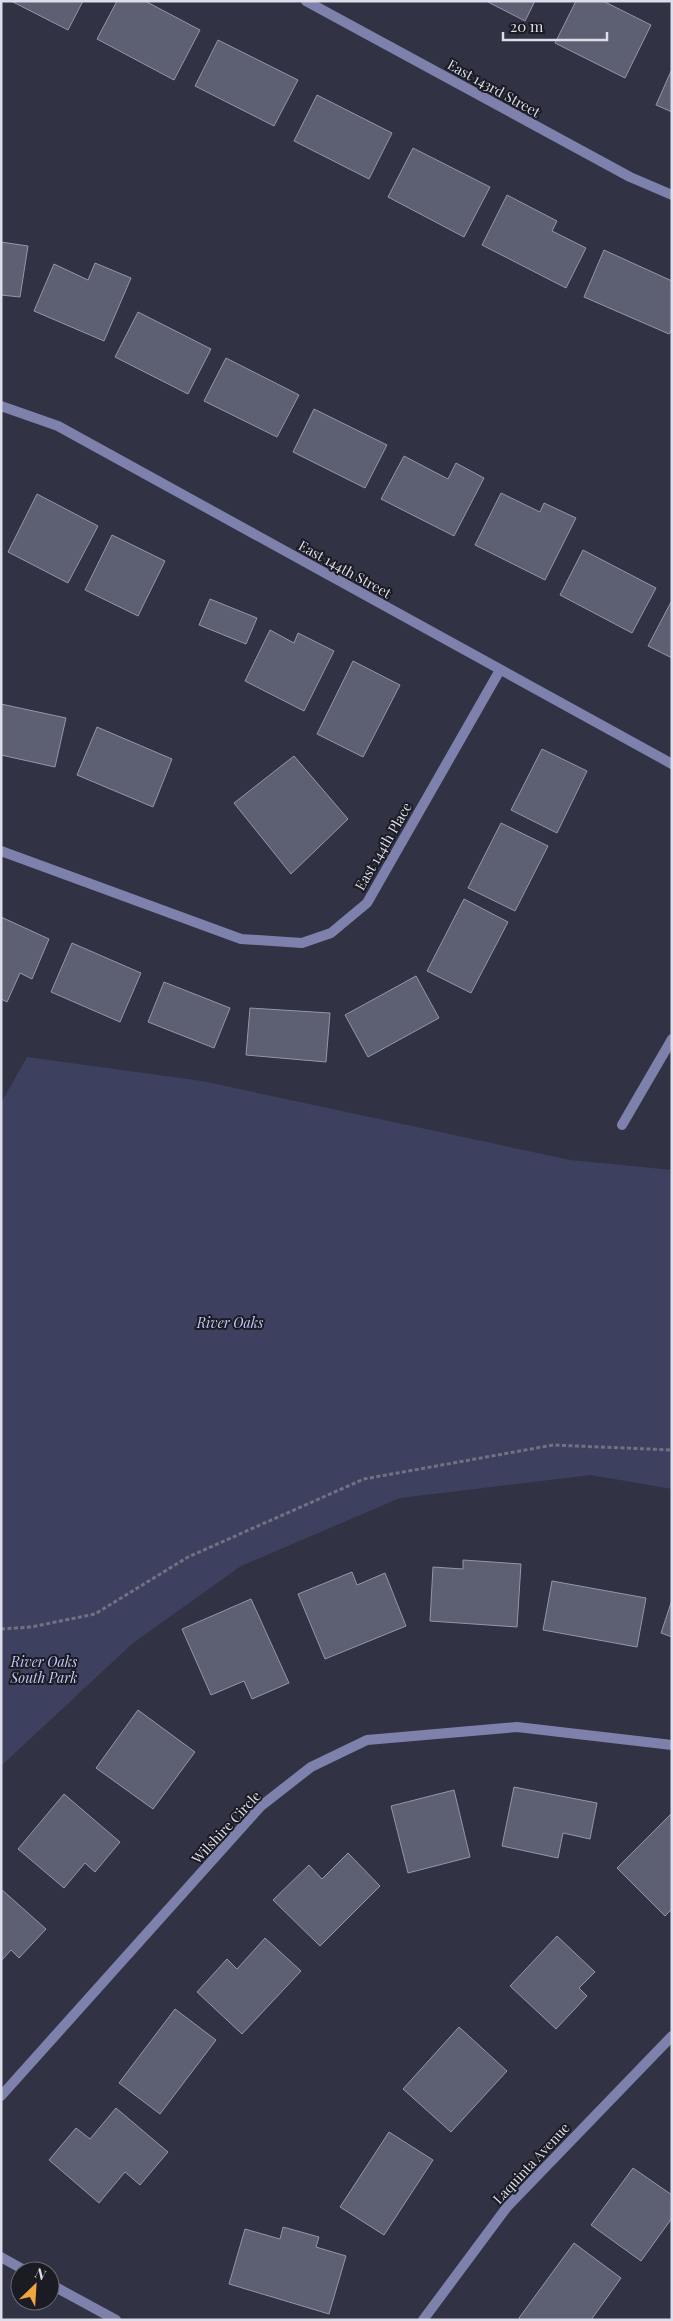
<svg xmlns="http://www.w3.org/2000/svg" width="673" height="2321" font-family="'Playfair Display',serif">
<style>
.green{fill:#3e405f}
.building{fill:#5d5f72;stroke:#9496ab}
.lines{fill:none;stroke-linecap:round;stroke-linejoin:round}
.path{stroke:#717281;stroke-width:3;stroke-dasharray:4 2.5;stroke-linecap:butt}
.minor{stroke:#7e81ac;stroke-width:10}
.labels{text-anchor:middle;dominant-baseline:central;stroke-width:4;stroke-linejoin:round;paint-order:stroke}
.street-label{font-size:14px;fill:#dcdde9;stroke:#1a1b23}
.park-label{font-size:14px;font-style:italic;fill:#c2c6f7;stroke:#1a1b23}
</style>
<rect width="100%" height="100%" fill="#313243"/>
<path class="green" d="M 27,1057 L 202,1081 L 570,1160 L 672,1170 L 672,1489 L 591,1475 L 400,1498 L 241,1566 L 133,1643 L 1,1766 L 1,1103 Z"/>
<g class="building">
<path d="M 11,1 L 83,1 L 68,30 Z"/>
<path d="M 117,1 L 145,1 L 200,30 L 174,80 L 97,39 Z"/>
<path d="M 486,1 L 535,1 L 525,21 Z"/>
<path d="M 576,1 L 603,1 L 651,25 L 625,78 L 555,43 Z"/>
<path d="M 218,40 L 298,80 L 274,126 L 195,86 Z"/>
<path d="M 672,69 L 672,112 L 656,105 Z"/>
<path d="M 317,95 L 392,133 L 369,179 L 294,141 Z"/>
<path d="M 413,148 L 490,187 L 464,237 L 388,197 Z"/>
<path d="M 507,195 L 557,221 L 552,231 L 586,248 L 566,288 L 482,245 Z"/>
<path d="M 1,242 L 28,246 L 20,297 L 1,295 Z"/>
<path d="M 604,250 L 672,281 L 672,329 L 669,334 L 584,297 Z"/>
<path d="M 95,263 L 131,278 L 104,341 L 34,311 L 54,264 L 88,280 Z"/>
<path d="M 138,312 L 211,349 L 188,394 L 115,357 Z"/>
<path d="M 226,358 L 299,395 L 277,437 L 204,401 Z"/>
<path d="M 314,409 L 387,445 L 365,488 L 293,452 Z"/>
<path d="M 404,456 L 448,479 L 456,463 L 484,478 L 454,536 L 381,499 Z"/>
<path d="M 501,493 L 540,512 L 544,503 L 576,518 L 545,580 L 475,545 Z"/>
<path d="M 37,494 L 98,526 L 68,583 L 8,552 Z"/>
<path d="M 112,535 L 165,561 L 138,616 L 85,590 Z"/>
<path d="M 583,550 L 656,588 L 632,633 L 560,595 Z"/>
<path d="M 210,599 L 257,618 L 246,644 L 199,625 Z"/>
<path d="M 671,602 L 672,603 L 672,658 L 648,646 Z"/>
<path d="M 270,630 L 294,643 L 298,633 L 334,651 L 304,711 L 245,681 Z"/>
<path d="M 353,661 L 400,685 L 363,757 L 317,734 Z"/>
<path d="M 1,704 L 66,718 L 55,767 L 1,755 Z"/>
<path d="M 97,727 L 172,759 L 153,807 L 77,775 Z"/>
<path d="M 542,749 L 587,771 L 557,833 L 511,810 Z"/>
<path d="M 294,756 L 348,819 L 291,874 L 234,803 Z"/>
<path d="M 501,823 L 548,846 L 515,911 L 468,888 Z"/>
<path d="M 464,899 L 508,922 L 471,993 L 427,971 Z"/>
<path d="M 1,917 L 49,939 L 32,979 L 20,973 L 7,1002 L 1,999 Z"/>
<path d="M 72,943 L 141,973 L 120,1022 L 51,992 Z"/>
<path d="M 416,976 L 439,1018 L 368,1057 L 345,1015 Z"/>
<path d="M 164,982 L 230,1008 L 214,1048 L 148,1022 Z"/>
<path d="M 250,1008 L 330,1013 L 326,1062 L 246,1055 Z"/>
<path d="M 463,1560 L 521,1564 L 517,1627 L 430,1621 L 433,1567 L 463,1569 Z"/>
<path d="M 352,1572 L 357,1585 L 385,1573 L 406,1626 L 325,1659 L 298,1594 Z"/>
<path d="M 552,1581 L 646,1598 L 637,1647 L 543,1630 Z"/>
<path d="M 251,1599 L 289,1683 L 252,1699 L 244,1681 L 211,1695 L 182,1629 Z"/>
<path d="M 672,1600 L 672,1637 L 661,1633 Z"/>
<path d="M 138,1710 L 195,1752 L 153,1809 L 96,1768 Z"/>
<path d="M 514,1787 L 597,1803 L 590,1839 L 563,1833 L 558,1858 L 502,1846 Z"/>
<path d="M 454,1790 L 470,1857 L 408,1873 L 391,1806 Z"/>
<path d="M 64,1794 L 120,1842 L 95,1872 L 85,1863 L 64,1888 L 18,1849 Z"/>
<path d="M 672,1813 L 672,1909 L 665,1916 L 617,1868 Z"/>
<path d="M 348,1853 L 380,1886 L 320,1946 L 273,1900 L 309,1865 L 322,1879 Z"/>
<path d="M 1,1889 L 46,1929 L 19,1958 L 11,1950 L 1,1961 Z"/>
<path d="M 557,1936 L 595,1972 L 579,1988 L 587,1996 L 556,2029 L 510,1986 Z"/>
<path d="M 265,1938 L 301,1971 L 242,2034 L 197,1992 L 227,1959 L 237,1969 Z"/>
<path d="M 175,2009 L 216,2040 L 160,2114 L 119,2083 Z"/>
<path d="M 459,2027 L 507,2071 L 451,2132 L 403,2089 Z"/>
<path d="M 116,2108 L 168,2152 L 140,2185 L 125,2172 L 99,2203 L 49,2160 L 76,2128 L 90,2139 Z"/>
<path d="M 389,2132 L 433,2160 L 384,2235 L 340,2207 Z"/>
<path d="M 633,2168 L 672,2195 L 672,2218 L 641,2261 L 591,2225 Z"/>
<path d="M 283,2227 L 319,2237 L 316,2247 L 346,2256 L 329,2314 L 229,2284 L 245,2229 L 280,2239 Z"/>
<path d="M 574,2243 L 621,2278 L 591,2320 L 521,2320 L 519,2318 Z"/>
</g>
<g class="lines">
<path class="path" d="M 1,1629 L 31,1627 L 95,1614 L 188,1557 L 364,1479 L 553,1445 L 672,1450"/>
<g class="minor">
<path d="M 306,1 L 630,177 L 672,195"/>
<path d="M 1,406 L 58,426 L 672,764"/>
<path d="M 1,851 L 241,939 L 302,943 L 331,933 L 367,903 L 500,670"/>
<path d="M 622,1125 L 672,1039"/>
<path d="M 1,2096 L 261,1806 L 311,1767 L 367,1740 L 517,1727 L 672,1745"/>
<path d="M 1,2257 L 26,2271"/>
<path d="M 50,2284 L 116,2320"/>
<path d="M 423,2320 L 507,2207 L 672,2036"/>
</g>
</g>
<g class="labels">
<g class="street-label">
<text transform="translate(494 88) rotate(29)">East 143rd Street</text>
<text transform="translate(345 569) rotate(29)">East 144th Street</text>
<text transform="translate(383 846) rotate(-60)">East 144th Place</text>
<text transform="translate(226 1827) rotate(-47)">Wilshire Circle</text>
<text transform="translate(531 2163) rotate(-47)">Laquinta Avenue</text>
</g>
<g class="park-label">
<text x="230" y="1322">River Oaks</text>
<text x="44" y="1661">River Oaks<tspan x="44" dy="16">South Park</tspan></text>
</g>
</g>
<rect width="673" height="2321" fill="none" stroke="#dcdde9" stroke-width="5"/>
<g transform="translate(35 2286) rotate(25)"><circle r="24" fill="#1a1b23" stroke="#686972"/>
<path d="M0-4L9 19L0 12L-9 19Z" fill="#f0a63f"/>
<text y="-8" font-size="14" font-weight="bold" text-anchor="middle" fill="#dcdde9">N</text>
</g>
<path d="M503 32v8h104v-8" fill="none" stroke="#dcdde9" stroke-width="2.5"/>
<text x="510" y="32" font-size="15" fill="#dcdde9" stroke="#1a1b23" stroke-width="4" paint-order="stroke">20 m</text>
</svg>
